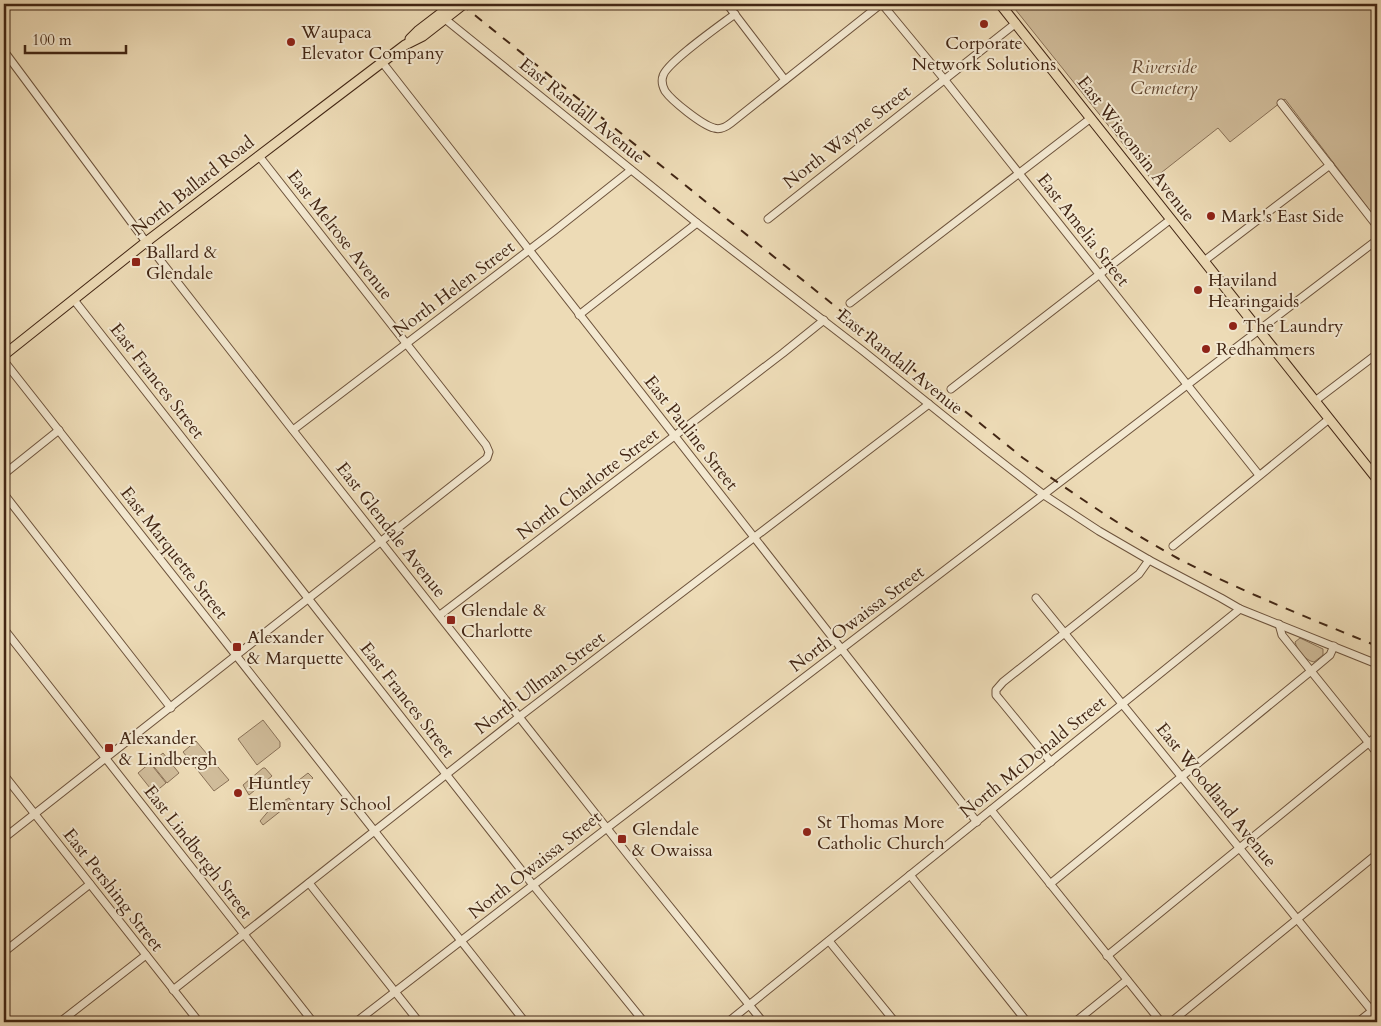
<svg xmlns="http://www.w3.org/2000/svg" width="1381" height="1026" font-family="Cardo,serif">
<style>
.green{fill:#d0bc9a;stroke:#897157}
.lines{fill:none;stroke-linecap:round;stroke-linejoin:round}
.minor-casing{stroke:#6d533c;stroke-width:9}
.major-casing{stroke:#422614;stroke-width:11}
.minor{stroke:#f3e8d0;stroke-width:7}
.major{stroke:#eddbb6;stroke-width:9}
.rail{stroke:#422614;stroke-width:2;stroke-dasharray:9 9;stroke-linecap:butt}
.poi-dot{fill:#8f2418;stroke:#f3e8d0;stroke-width:2}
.labels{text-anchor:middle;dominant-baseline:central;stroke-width:4;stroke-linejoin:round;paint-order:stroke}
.poi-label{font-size:18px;fill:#422614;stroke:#f3e8d0;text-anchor:start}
.park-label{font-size:18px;font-style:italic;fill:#664c36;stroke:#f3e8d0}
.street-label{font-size:18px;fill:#422614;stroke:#f3e8d0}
</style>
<rect width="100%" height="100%" fill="#eddbb6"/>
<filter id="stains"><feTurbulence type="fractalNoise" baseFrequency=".004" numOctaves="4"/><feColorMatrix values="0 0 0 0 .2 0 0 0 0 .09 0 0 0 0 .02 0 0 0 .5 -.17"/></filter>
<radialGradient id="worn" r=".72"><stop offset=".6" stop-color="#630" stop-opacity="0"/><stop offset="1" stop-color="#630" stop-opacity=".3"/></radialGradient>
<g class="green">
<path d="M 1011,4 L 1377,4 L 1377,220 L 1285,99 L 1230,142 L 1218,128 L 1152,180 Z"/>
<path d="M 1300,638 L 1323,649 L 1323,655 L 1314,662 C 1306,661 1297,650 1295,642 Z"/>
<path d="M 263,720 L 280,742 L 280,747 L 257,765 L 238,739 Z"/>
<path d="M 196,741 L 229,780 L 214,791 L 183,752 Z"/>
<path d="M 163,753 L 179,773 L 167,783 L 151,763 Z"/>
<path d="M 150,763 L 166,783 L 154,793 L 138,773 Z"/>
<path d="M 263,768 L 265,768 L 272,776 L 249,795 L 243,785 Z"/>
<path d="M 308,773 L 313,778 L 304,786 L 299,780 Z"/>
<path d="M 289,798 L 292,802 L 263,825 L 260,821 L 271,808 Z"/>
</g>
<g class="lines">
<defs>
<g id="minor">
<path d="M 727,4 L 785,80"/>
<path d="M 882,4 L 944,79 L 1259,475"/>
<path d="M 735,14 C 722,24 666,63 663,76 C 661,81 663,87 665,91 C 672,101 702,125 714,128 C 720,130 726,127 731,123 L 881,4"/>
<path d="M 445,19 L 697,223 L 863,351 L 986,450 L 1044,495 L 1099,531 L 1149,560 L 1221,598 L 1240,609 L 1377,664"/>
<path d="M 4,51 L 146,242 L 288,424 L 628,855 L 763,1022"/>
<path d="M 382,62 L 977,822"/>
<path d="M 1281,103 L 1377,226"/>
<path d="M 768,219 L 1016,23"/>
<path d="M 1204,261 L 1330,165"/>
<path d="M 74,300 L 533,885 L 644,1022"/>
<path d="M 850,303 L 1091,118"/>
<path d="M 579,315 L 697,223"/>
<path d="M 4,361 L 525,1022"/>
<path d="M 951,389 L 1171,219"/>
<path d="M 1315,401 L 1377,354"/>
<path d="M 293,430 L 554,231 L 631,170"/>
<path d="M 4,474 L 59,430"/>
<path d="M 4,494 L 171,708"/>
<path d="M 1173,546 L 1329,419"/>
<path d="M 1036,598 L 1372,1011"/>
<path d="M 440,615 L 783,353 L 824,320"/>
<path d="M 1279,624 L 1282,635 L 1377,753"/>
<path d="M 4,629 L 313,1022"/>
<path d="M 1051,762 L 1001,701 L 996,695 L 996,690 L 1003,682 L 1139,574 L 1149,560"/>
<path d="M 4,775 L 199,1022"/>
<path d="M 991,810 L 1161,1022"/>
<path d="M 4,838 L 487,458 L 489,452 L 486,445 L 259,156"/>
<path d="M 910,875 L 1027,1022"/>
<path d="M 309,883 L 419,1022"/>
<path d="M 1050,884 L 1311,671 L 1330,655 L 1334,646"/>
<path d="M 829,941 L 895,1022"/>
<path d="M 4,952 L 90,884"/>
<path d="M 1107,956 L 1377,736"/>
<path d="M 173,990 L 519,717 L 929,404"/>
<path d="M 60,1022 L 146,955"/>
<path d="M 356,1022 L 607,828 L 1377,240"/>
<path d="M 728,1022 L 1240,609"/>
<path d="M 1075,1022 L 1127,980"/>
<path d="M 1171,1022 L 1377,854"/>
<path d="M 1358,1022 L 1377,1007"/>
</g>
<g id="major">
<path d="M 1000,4 L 1377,479"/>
<path d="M 410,39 L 419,30 L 453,4"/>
<path d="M 4,355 L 146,242 L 318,111 L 405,45 L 423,36 L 464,4"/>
</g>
</defs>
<use href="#minor" class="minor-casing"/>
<use href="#major" class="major-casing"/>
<use href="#minor" class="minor"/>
<use href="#major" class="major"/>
<path class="rail" d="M 461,4 L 1023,458 C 1074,494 1124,529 1179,559 C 1243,592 1311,619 1377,646"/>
</g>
<g class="poi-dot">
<circle cx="984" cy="24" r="5"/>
<circle cx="291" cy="42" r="5"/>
<circle cx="1211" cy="216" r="5"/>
<rect x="131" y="257" width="10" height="10" rx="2.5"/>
<circle cx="1198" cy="290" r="5"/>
<circle cx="1233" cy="326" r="5"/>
<circle cx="1206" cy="349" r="5"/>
<rect x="446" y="615" width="10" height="10" rx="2.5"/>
<rect x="232" y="642" width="10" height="10" rx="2.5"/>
<rect x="104" y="743" width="10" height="10" rx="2.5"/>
<circle cx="238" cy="793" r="5"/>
<circle cx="807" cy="832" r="5"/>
<rect x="617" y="834" width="10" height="10" rx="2.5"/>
</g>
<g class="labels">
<g class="poi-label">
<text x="301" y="32">Waupaca<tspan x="301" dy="21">Elevator Company</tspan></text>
<text x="984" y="43" text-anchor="middle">Corporate<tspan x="984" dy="21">Network Solutions</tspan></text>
<text x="1221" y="216">Mark's East Side</text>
<text x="146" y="252">Ballard &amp;<tspan x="146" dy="21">Glendale</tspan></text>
<text x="1208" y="280">Haviland<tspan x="1208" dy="21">Hearingaids</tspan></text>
<text x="1243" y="326">The Laundry</text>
<text x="1216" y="349">Redhammers</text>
<text x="461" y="610">Glendale &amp;<tspan x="461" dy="21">Charlotte</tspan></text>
<text x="247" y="637">Alexander<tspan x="247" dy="21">&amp; Marquette</tspan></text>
<text x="119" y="738">Alexander<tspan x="119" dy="21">&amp; Lindbergh</tspan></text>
<text x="248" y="783">Huntley<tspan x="248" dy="21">Elementary School</tspan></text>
<text x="817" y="822">St Thomas More<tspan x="817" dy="21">Catholic Church</tspan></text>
<text x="632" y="829">Glendale<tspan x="632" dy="21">&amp; Owaissa</tspan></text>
</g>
<g class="park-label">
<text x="1164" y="67">Riverside<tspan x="1164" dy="21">Cemetery</tspan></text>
</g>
<g class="street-label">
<text transform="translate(582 111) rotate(39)">East Randall Avenue</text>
<text transform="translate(847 137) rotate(-38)">North Wayne Street</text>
<text transform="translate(1136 149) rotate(52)">East Wisconsin Avenue</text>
<text transform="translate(193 186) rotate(-38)">North Ballard Road</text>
<text transform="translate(1083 230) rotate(52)">East Amelia Street</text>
<text transform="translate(340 235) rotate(52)">East Melrose Avenue</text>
<text transform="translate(454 289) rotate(-37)">North Helen Street</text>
<text transform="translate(900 362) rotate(39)">East Randall Avenue</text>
<text transform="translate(157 381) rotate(52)">East Frances Street</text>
<text transform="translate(691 433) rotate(52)">East Pauline Street</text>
<text transform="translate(588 484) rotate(-37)">North Charlotte Street</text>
<text transform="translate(391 530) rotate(52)">East Glendale Avenue</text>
<text transform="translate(174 553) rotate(52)">East Marquette Street</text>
<text transform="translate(857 619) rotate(-37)">North Owaissa Street</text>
<text transform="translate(540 683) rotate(-37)">North Ullman Street</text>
<text transform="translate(407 700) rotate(52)">East Frances Street</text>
<text transform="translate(1033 757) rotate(-39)">North McDonald Street</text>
<text transform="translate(1216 795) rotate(51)">East Woodland Avenue</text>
<text transform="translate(198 852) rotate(52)">East Lindbergh Street</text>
<text transform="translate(535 865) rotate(-38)">North Owaissa Street</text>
<text transform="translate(113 890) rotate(52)">East Pershing Street</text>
</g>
</g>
<rect width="1381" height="1026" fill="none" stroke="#eddbb6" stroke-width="20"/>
<rect x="5" y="5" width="1371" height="1016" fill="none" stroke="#422614" stroke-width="2.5"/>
<rect x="10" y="10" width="1361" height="1006" fill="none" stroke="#422614"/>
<path d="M25 45v8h101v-8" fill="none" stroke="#422614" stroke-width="2.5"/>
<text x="32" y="45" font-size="15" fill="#422614" stroke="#f3e8d0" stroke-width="4" paint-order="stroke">100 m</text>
<rect width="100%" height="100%" filter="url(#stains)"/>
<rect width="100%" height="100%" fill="url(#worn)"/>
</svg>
